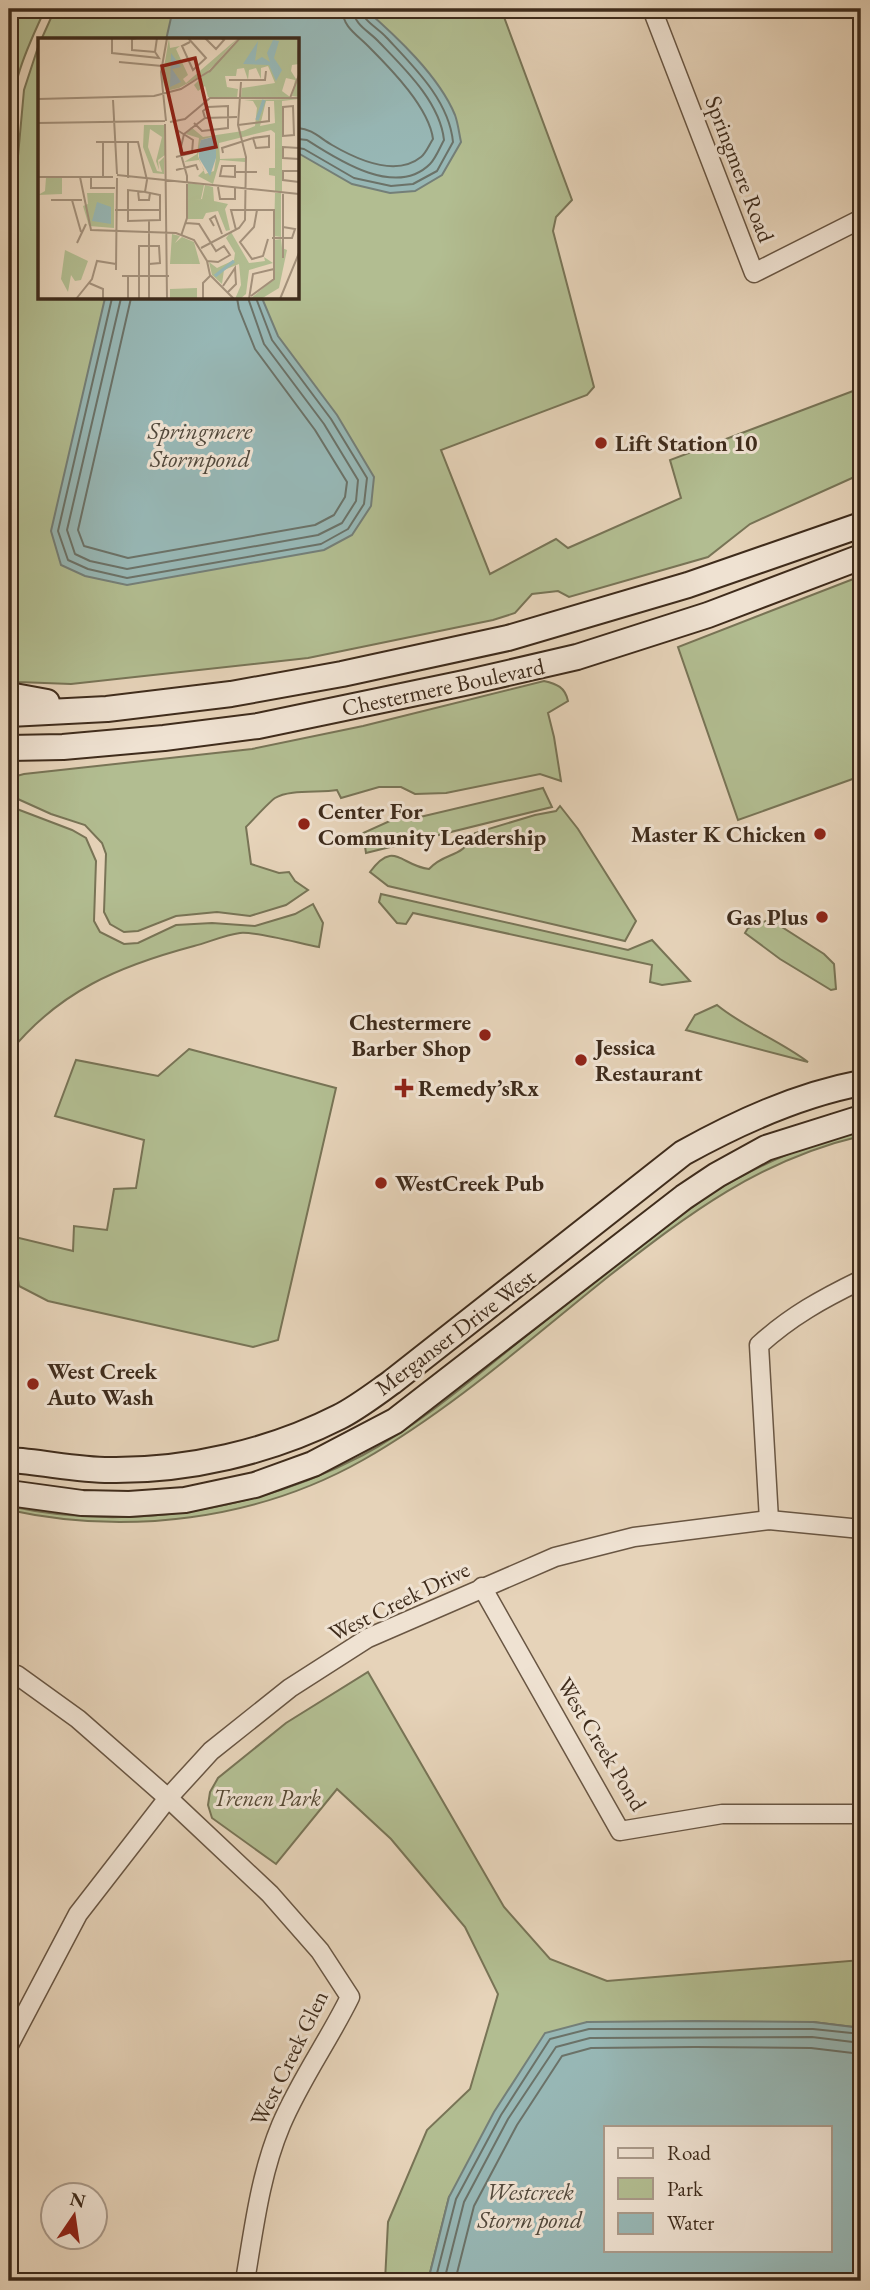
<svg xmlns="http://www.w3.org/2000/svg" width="870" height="2290" font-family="'EB Garamond',serif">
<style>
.green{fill:#b2bd91;stroke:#787456;stroke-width:2}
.water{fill:#97b7b5;stroke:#747f78;stroke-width:2;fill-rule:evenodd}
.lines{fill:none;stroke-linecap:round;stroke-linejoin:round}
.shore{stroke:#6b7268;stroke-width:2}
.street-casing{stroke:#695643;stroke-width:21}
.secondary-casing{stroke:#3f2c1c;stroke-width:28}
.street{stroke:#efe2d2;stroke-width:18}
.secondary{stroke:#efe2d2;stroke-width:24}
.poi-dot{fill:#8f2418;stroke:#efe2d2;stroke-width:2.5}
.labels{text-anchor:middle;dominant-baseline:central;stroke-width:6;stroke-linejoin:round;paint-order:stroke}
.street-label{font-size:23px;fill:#3f2c1c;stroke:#efe2d2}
.poi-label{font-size:23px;font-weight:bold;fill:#3f2c1c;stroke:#efe2d2;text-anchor:start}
.park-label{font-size:23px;font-style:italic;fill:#564933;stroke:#efe2d2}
.water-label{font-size:24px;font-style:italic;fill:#51483b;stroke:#efe2d2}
.inset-river{fill:none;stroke:#97b7b5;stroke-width:3.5}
.inset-road{fill:none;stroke:#a3907a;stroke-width:2}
.view{fill:#8f2418;fill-opacity:0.15;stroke:#8f2418;stroke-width:3.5}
.inset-edge{fill:none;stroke:#3f2c1c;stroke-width:3.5}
</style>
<rect width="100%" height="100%" fill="#e6d3b9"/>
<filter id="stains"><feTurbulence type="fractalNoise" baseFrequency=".00286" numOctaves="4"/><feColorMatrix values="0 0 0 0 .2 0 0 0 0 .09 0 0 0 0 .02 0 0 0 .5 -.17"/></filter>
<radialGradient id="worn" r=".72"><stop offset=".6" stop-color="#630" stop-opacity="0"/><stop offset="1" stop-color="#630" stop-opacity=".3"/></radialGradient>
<g class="green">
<path d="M 14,9 L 45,9 C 35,32 23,55 17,80 C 10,105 10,131 9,156 L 9,21 Z"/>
<path d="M 55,9 L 501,9 L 572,200 L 556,217 L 553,231 L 594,387 L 587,395 L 441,450 L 490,574 L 556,539 L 568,548 L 681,498 L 670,460 L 861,388 L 861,474 L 750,524 L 708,557 L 569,597 L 558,591 L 532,594 L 515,613 L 493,620 L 308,658 L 71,684 L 18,682 L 9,678 L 9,255 L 24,90 L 40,41 L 40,298 L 298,298 L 298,40 L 41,40 Z"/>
<path d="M 861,576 L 861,776 L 738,820 L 678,647 Z"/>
<path d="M 544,681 C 557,684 565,687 568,701 L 548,713 L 554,737 L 561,781 L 540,774 L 446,793 L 415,794 L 401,787 L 379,787 L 341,798 L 337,790 C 320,793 289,789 275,798 C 268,803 253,820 246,827 L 251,864 L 279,873 L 289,872 L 295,881 L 308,890 L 286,905 L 250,916 L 217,912 L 176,916 L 138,931 L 124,932 L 110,924 L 104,912 L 106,854 L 102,843 L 85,825 L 51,814 L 9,795 L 9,778 L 24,774 L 252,749 L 363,726 Z"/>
<path d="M 543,788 L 552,807 L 366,853 L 363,833 L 392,820 L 420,817 Z"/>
<path d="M 9,806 L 72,830 L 86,838 L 96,861 L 94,921 L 100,932 L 124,944 L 138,943 L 176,925 L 212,923 L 255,926 L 295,914 L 313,904 L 323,923 L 319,947 C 302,944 255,931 240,933 C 225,935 209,942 194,946 C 119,966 59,991 9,1053 Z"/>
<path d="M 560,806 L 578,829 L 636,921 L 625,941 L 388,886 L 370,872 C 394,839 401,866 429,869 C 447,850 460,861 475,833 L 535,815 L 556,811 Z"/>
<path d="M 381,894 L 628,950 L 652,940 L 690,981 L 662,985 L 650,982 L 652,965 L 413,913 L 406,924 L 397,923 L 379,902 Z"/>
<path d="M 766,921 L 774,922 L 824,954 L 834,964 L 836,989 L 831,990 L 780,959 L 745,933 L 748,928 Z"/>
<path d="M 717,1005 C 745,1028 779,1040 808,1062 L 686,1030 L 695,1015 Z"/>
<path d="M 189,1049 L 336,1088 L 278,1340 L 253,1347 L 48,1301 L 19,1286 L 11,1236 L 73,1251 L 74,1226 L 107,1230 L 114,1189 L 136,1188 L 144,1140 L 55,1116 L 76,1060 L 158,1076 Z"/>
<path d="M 861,1131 L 861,1136 C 759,1160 690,1213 609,1276 C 529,1340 452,1409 363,1460 C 257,1520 127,1536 9,1510 L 9,1506 C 127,1532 256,1511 363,1455 C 420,1424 471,1380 521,1340 C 583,1290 646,1242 710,1194 C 757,1166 807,1142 861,1131 Z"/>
<path d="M 368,1672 L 504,1907 L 550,1959 L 607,1981 L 861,1960 L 861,2028 L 813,2022 L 587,2022 L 449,2197 L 428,2281 L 385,2281 L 388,2222 L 427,2130 L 470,2089 L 498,1994 L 465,1927 L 391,1839 L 337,1789 L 276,1864 L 212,1818 L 208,1805 L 210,1792 L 218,1778 L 286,1723 Z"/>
</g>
<g class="water">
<path d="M 173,9 L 365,9 C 396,36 439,76 455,115 C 458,123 459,133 461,142 L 442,175 L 415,191 L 390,193 L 352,184 L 298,153 L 298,40 L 166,40 Z"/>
<path d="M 105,298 L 262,298 L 278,336 L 337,415 L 374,477 L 371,506 L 352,535 L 324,550 L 127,585 L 85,576 L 61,565 L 51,531 Z"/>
<path d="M 695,2021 L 813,2022 L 861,2028 L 861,2266 L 852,2281 L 428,2281 L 449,2197 L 494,2112 L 545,2033 L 587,2022 ZM 606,2127 L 830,2127 L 830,2250 L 606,2250 Z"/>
</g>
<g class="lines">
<g class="shore">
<path d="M 298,128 C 312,129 320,138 332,145 C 356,159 395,178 421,157 C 426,153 429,145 433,139 C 429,108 392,70 370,48 C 358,35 343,28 342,9"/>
<path d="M 298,139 L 307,140 C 338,160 396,198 430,164 C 436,158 440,147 444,140 C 440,102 404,68 379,42 C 369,31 354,25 353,9"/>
<path d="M 298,148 L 304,149 L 354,178 L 391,186 L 413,184 L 437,171 L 453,142 C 449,100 413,66 386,37 C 378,28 363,21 361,9"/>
<path d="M 112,298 L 58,531 L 68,560 L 88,569 L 127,578 L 321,544 L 348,529 L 364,504 L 367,478 L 331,419 L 272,340 L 256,298"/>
<path d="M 121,298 L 67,530 L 75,554 L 90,561 L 127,569 L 318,535 L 342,523 L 356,501 L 358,480 L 324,424 L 264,344 L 248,298"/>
<path d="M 131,298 L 78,530 L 84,546 L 128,558 L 315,525 L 334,515 L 345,497 L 347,482 L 315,430 L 255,349 L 239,309 L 237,298"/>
<path d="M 435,2281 L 456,2199 L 501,2115 L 550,2039 L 589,2029 L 813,2029 L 861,2034"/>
<path d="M 444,2281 L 464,2202 L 508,2119 L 556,2047 L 590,2038 L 812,2037 L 861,2043"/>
<path d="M 455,2281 L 474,2206 L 517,2125 L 562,2056 L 591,2048 L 695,2047 L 811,2048 L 861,2054"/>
</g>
<defs>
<g id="street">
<path d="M 652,9 L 754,273 L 861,219"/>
<path d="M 769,1520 L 759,1345 C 791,1316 822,1299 861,1280"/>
<path d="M 482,1587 L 620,1831 L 722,1814 L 861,1814"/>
<path d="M 17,1675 L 78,1719 L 168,1798 L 270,1894 L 320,1951 L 350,1997 C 329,2040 300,2080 281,2125 C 260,2175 254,2228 245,2281"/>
<path d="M 9,2045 L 78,1914 L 168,1798 L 211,1751 L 290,1688 L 368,1638 L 555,1557 L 634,1537 L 769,1520 L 861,1529"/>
</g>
<g id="secondary">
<path d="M 9,695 L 47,702"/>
<path d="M 9,714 L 107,709 L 231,694 L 342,674 L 508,638 L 688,585 L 861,525"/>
<path d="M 9,748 L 63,747 L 164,738 L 258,726 L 469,682 L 577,657 L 708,615 L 861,557"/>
<path d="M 9,1460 C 43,1462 76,1470 110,1470 C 187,1471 270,1452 339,1417 C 357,1408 375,1394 392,1382 L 683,1153 C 739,1122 798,1095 861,1083"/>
<path d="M 9,1493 L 82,1503 L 129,1504 L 185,1500 L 255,1485 L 313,1464 L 395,1421 L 684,1197 L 717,1175 L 766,1148 L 861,1118"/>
</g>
</defs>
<use href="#street" class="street-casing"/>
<use href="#secondary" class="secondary-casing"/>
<use href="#street" class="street"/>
<use href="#secondary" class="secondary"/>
</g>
<g class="poi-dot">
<circle cx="601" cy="443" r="7"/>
<circle cx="304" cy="824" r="7"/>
<circle cx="820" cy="834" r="7"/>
<circle cx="822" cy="917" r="7"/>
<circle cx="485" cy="1035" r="7"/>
<circle cx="581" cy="1060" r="7"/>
<path d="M400.5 1077.5h7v7h7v7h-7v7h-7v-7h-7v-7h7z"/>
<circle cx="381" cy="1183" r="7"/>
<circle cx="33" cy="1384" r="7"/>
</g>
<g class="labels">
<g class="street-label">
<text transform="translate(740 169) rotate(69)">Springmere Road</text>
<text transform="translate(443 687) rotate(-12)">Chestermere Boulevard</text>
<text transform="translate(455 1332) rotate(-37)">Merganser Drive West</text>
<text transform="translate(399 1601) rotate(-26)">West Creek Drive</text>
<text transform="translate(602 1744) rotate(59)">West Creek Pond</text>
<text transform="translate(289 2058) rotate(-64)">West Creek Glen</text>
</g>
<g class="poi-label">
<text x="615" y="443">Lift Station 10</text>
<text x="318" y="811">Center For<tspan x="318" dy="26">Community Leadership</tspan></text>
<text x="806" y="834" text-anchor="end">Master K Chicken</text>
<text x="808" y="917" text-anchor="end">Gas Plus</text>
<text x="471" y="1022" text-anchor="end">Chestermere<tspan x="471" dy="26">Barber Shop</tspan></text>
<text x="595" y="1047">Jessica<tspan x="595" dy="26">Restaurant</tspan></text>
<text x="418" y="1088">Remedy’sRx</text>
<text x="395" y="1183">WestCreek Pub</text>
<text x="47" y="1371">West Creek<tspan x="47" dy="26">Auto Wash</tspan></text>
</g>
<g class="park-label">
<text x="267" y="1798">Trenen Park</text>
</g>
<g class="water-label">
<text x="200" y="430">Springmere<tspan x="200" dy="28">Stormpond</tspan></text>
<text x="530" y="2191">Westcreek<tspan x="530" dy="28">Storm pond</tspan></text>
</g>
</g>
<g transform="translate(38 38)">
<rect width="261" height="261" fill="#e6d3b9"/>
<path d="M 131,0 L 132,10 L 142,8 L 138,11 L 150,37 L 145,41 L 148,45 L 200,0 L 170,34 L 141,50 L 128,53 L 124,41 ZM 203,0 L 259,0 L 261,26 L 254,27 L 253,33 L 258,41 L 261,38 L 261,59 L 254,58 L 257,42 L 248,40 L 244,53 L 252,59 L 203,59 L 204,50 L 237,45 L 230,28 L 223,30 L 223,41 L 218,30 L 211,32 L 210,42 L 206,30 L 199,31 L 198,38 L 187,38 L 189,49 L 200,51 L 199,60 L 170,59 L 167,48 L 160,53 L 156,47 ZM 261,61 L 244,63 L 244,154 L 237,153 L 237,138 L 231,137 L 231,130 L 237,130 L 237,95 L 233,92 L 181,105 L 182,121 L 207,120 L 207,124 L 182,122 L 175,146 L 160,138 L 166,132 L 161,122 L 146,124 L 159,116 L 161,100 L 148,96 L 153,89 L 165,99 L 205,93 L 217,88 L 219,70 L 215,63 L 206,62 ZM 228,63 L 236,63 L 237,85 L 222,88 ZM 173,99 L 178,120 L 176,133 L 167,136 L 160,118 L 163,102 ZM 106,87 L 126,87 L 127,117 L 120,122 L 121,132 L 118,123 L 124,99 L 112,91 L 110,109 L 119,133 L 124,134 L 121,124 L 126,119 L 126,136 L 115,135 L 105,109 ZM 8,140 L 24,140 L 24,156 L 0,157 L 7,153 ZM 150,145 L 166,147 L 163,161 L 155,162 L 164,161 L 167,147 L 175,149 L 176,163 L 190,166 L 187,171 L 192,192 L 188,193 L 180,173 L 168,175 L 165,181 L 150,181 L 150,164 L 163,164 L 150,164 ZM 49,155 L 76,155 L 76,190 L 51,188 L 45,168 L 50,166 ZM 237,155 L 243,155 L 243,199 L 236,198 ZM 193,194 L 211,225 L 227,223 L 226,219 L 235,225 L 211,232 L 208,256 L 202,261 L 197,261 L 203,247 L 201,226 L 186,232 L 184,246 L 174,237 L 171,224 L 179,230 L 196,222 L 197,215 L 188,200 ZM 134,196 L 142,198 L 137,205 L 144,199 L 156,204 L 162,226 L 132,226 ZM 243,201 L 244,210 L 249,212 L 241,250 L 223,261 L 212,261 L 236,241 L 236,202 ZM 27,212 L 50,223 L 43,242 L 37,243 L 33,237 L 30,254 L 23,241 ZM 159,250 L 159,261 L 132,261 L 132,251 Z" fill="#b2bd91" fill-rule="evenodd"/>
<path d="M 235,2 L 241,3 L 236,20 L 244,32 L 238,43 L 231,27 L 205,26 L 220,3 L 217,23 L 224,19 L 232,24 L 229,15 ZM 133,15 L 143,29 L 134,31 L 143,44 L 132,49 ZM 178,98 L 178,120 L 172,138 L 161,120 L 161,109 L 163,102 ZM 59,164 L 73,169 L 73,186 L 54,183 Z" fill="#97b7b5"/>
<path class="inset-river" d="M 219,82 L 226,62M 177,238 L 196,223"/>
<path class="inset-road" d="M 74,0 L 74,15 L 121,20 L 117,14M 99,0 L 94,1 L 94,12 L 117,14 L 119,0M 150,0 L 168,20 L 155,32 L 144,8 L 152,4M 167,0 L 178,11 L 186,2 L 183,0M 81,24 L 124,28M 171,34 L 202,0M 191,42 L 227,42 L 228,33M 252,60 L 261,37M 0,61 L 116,58 L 143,51 L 173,32M 75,62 L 79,136M 255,68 L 256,97 L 245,98 L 245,69 ZM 128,83 L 123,34 L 129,0M 132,84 L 147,81 L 172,60 L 261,60M 0,85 L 127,83M 156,85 L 164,93 L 190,90 L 190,68 L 170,69 L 165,73 L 167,80M 127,86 L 129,261M 200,87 L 231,83 L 231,69M 58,104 L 100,104 L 109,142 L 107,154 L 90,152 L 90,183 L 122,182 L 122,157 L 107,154M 65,104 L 65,138M 261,110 L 245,109 L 245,120 L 261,121M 185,115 L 184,110 L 215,100 L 218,110 L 231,109 L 231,98 L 215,100M 138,119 L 154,115 L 155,102 L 139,92M 184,128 L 197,128 L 197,139 L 182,138 ZM 138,132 L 158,127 L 160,132M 261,133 L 245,133 L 245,142 L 261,144M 197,134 L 219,134M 79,137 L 261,156M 0,139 L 75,139M 42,139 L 53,192 L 138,195 L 156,202 L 169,223 L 172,237 L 196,261M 53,139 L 53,150 L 77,150M 90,140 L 90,104M 180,149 L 182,161 L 197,161 L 197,150M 100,153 L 101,162 L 111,162 L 112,155M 245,154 L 245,220M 13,162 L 44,162M 34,162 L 43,194M 77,172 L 122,172M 219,172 L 216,189 L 202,204 L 214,221 L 225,218 L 230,201M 148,185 L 161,186 L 178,213 L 186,208 L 192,217 L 180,224 L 169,223M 176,188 L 172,181 L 177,178 L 184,196M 198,192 L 193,172 L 236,172 L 236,241 L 213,258M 143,198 L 149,180 L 149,138 L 142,113 L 146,96 L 167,80 L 199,79M 234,200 L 254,200 L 257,191 L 245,189M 39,205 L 48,186M 163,210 L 201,190 L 207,182 L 208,119 L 200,87 L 203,44M 78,232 L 79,140M 84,238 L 131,238M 51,245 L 65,251 L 65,261M 185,248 L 197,230 L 198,246 L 190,254M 38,261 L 54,241 L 59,223 L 78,226M 90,261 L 90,238M 101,261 L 101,208 L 121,208 L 122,225 L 111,226M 111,261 L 111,183M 165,261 L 165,245 L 172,238M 211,261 L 215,236 L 236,231M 242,261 L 261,215"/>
<path class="view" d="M 157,20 L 178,109 L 144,116 L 124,28 Z"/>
<rect width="261" height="261" class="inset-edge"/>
</g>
<rect width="870" height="2290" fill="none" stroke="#e6d3b9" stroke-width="35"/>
<rect x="10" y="10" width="849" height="2269" fill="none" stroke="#3f2c1c" stroke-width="3.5"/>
<rect x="18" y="18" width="835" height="2255" fill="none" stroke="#3f2c1c" stroke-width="2"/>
<rect x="604" y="2126" width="228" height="126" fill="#efe2d2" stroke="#a99989" stroke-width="2"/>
<rect x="618" y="2148" width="35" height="10" fill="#efe2d2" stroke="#a99989" stroke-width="2"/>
<text x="667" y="2160" font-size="21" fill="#3f2c1c">Road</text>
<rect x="618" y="2178" width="35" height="21" fill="#b2bd91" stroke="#a99989" stroke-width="2"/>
<text x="667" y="2196" font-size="21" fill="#3f2c1c">Park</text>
<rect x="618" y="2213" width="35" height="21" fill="#97b7b5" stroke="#a99989" stroke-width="2"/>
<text x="667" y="2230" font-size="21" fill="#3f2c1c">Water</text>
<g transform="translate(74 2216) rotate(13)"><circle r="33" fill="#efe2d2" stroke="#a99989" stroke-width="2"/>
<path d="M0-5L12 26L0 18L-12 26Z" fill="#8f2418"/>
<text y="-10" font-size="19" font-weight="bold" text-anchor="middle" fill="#3f2c1c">N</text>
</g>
<rect width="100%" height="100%" filter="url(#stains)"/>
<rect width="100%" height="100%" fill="url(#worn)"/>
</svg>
